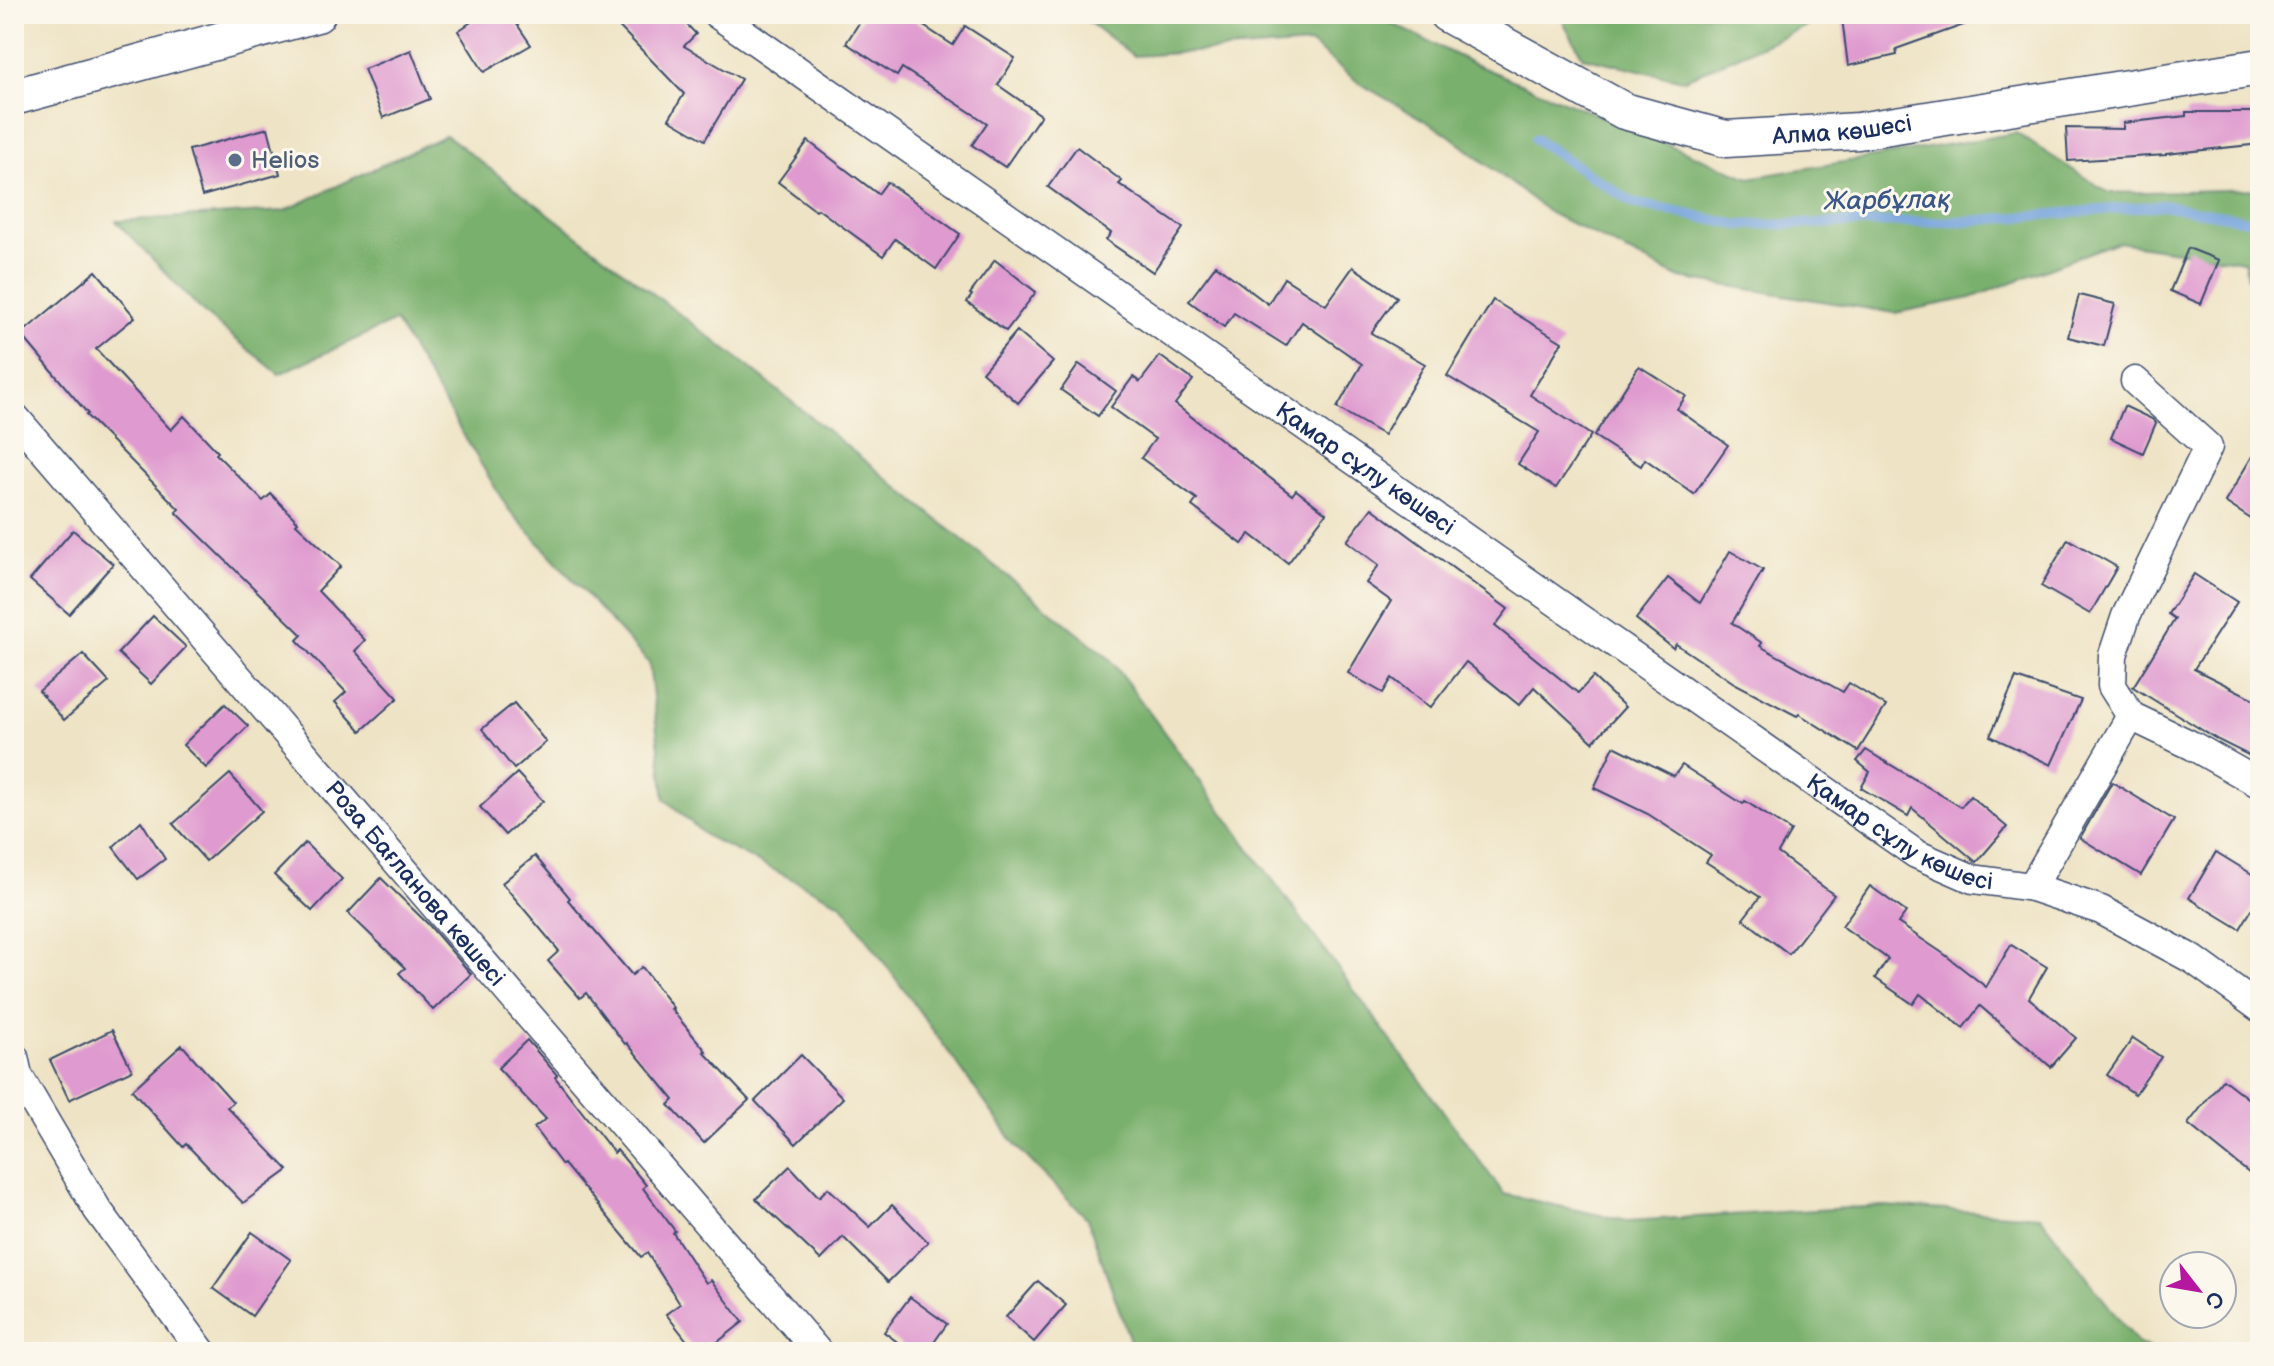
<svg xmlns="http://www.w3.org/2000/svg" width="2274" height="1366" font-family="'Balsamiq Sans',sans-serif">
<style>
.forest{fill:#7ab06d;stroke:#4a7066;stroke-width:2}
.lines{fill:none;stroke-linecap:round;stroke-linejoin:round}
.stream{stroke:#73a2dc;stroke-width:10}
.building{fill:#df9acf}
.minor-casing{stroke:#3b4a6d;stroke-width:31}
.tertiary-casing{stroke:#3b4a6d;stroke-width:39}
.minor{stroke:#fff;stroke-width:28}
.tertiary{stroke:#fff;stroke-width:36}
.service-dot{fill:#5c6f8a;stroke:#fbf7ec;stroke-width:3}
.labels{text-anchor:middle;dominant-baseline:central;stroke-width:6;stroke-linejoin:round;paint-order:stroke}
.street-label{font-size:24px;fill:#1b2f5e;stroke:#fbf7ec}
.service-label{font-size:24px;fill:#4e5e75;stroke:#fbf7ec;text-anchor:start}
.water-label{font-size:26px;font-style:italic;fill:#3a578a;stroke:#fbf7ec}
</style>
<rect width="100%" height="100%" fill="#fbf7ec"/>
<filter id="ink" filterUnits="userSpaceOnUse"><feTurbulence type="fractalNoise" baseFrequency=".0125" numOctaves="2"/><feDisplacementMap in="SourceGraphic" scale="16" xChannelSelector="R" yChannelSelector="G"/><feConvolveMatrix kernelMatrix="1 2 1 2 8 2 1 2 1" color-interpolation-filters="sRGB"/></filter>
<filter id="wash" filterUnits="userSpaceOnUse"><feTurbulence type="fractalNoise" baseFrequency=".006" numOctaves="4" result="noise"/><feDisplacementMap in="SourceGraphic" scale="32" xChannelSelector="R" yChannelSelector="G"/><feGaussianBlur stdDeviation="1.8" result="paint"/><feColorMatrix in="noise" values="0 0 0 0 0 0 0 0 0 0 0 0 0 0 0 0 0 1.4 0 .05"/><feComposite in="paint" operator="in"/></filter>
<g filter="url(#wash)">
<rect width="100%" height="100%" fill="#eee3c4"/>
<g class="forest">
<path d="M 1078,14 L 1373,14 L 1474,64 L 1749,178 L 2016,133 L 2109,193 L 2260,189 L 2260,303 L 2253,295 L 2244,261 L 2117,242 L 1971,298 L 1895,313 L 1680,278 L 1550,213 L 1446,133 L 1359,83 L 1311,44 L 1134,56 Z"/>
<path d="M 1559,14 L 1834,14 L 1683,80 L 1583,57 Z"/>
<path d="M 446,135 L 750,368 L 1110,659 L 1504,1194 L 1627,1221 L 1883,1206 L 2040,1216 L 2137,1343 L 2157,1352 L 1134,1352 L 1087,1218 L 1017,1147 L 842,904 L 706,836 L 665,799 L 649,663 L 508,509 L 395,321 L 279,374 L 206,315 L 116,221 L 284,211 Z"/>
</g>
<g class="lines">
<path class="stream" d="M 1535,139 L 1633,203 L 1738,225 L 1969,221 L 2163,205 L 2260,222"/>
</g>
<g id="blocks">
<g class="building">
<path d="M 483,14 L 510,14 L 531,45 L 484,72 L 458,31 Z"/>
<path d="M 607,14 L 677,14 L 696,34 L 684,46 L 741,79 L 705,140 L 669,119 L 684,94 Z"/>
<path d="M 865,14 L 905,14 L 953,45 L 965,26 L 1015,58 L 998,85 L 1041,115 L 1005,167 L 972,145 L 987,123 L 902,68 L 897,76 L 846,43 Z"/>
<path d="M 1859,14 L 1983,14 L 1983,18 L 1896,49 L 1897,55 L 1848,66 L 1842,18 Z"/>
<path d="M 411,50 L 430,99 L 383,118 L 364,69 Z"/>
<path d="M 2186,112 L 2260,112 L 2260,144 L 2166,154 L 2166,155 L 2068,161 L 2066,128 L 2123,129 L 2123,123 L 2186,116 Z"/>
<path d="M 268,128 L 280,174 L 202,196 L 189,150 Z"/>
<path d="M 808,141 L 878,194 L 887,182 L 960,234 L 936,269 L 895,239 L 883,256 L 818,209 L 816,211 L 778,182 Z"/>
<path d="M 1077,147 L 1122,181 L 1119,184 L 1183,228 L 1153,272 L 1106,240 L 1111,233 L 1048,187 Z"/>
<path d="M 2188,248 L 2219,260 L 2201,304 L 2170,291 Z"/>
<path d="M 995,260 L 1036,292 L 1006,331 L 967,302 L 972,295 L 970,294 Z"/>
<path d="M 1216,265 L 1268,304 L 1284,278 L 1326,305 L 1353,267 L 1397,297 L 1371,333 L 1425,364 L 1384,435 L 1337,408 L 1362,364 L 1302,322 L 1286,346 L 1234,313 L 1224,327 L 1189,301 Z"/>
<path d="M 96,271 L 135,317 L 96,349 L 171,430 L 184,416 L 218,452 L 216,454 L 263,501 L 271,494 L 298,522 L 296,524 L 341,566 L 318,591 L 365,640 L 355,651 L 398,698 L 361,731 L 335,702 L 346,692 L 297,640 L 302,635 L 176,512 L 179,509 L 86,415 L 88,414 L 21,334 Z"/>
<path d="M 2079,295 L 2115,304 L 2104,346 L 2068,337 Z"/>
<path d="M 1493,300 L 1562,342 L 1530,395 L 1591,435 L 1556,488 L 1518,464 L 1539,432 L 1447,376 Z"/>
<path d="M 1017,331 L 1053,362 L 1018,403 L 982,372 Z"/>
<path d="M 1160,356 L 1193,380 L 1175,404 L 1292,495 L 1296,490 L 1326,513 L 1288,563 L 1250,534 L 1242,544 L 1192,506 L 1197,499 L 1141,458 L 1155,439 L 1111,407 L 1133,377 L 1140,382 Z"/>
<path d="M 1079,364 L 1116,391 L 1098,416 L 1061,390 Z"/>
<path d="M 1639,366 L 1686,396 L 1677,409 L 1728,445 L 1694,494 L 1645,459 L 1641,466 L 1594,436 Z"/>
<path d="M 2124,406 L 2152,419 L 2156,423 L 2143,453 L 2111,438 Z"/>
<path d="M 2260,443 L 2260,525 L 2225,502 Z"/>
<path d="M 1372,508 L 1508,609 L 1495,626 L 1578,693 L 1593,677 L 1625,707 L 1593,742 L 1534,687 L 1519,705 L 1466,662 L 1430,708 L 1392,678 L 1383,693 L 1348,673 L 1391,601 L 1366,583 L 1379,565 L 1347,541 Z"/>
<path d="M 73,530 L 113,564 L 69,614 L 30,580 Z"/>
<path d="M 2068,539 L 2117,567 L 2090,614 L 2041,586 Z"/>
<path d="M 1730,551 L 1763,570 L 1732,623 L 1762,643 L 1760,646 L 1843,692 L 1849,683 L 1886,706 L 1858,751 L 1799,714 L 1797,716 L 1734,683 L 1676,644 L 1673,648 L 1636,619 L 1668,578 L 1700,603 Z"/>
<path d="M 2194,574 L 2237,602 L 2194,669 L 2260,702 L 2260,761 L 2218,740 L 2133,687 L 2175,619 L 2168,614 Z"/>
<path d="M 153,616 L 186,647 L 151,684 L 118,653 Z"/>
<path d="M 83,654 L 109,682 L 64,720 L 39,691 Z"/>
<path d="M 2016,678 L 2081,700 L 2051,765 L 1990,736 Z"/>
<path d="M 514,703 L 546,742 L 514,769 L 482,729 Z"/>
<path d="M 225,704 L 248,726 L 206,768 L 183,745 Z"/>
<path d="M 1614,746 L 1674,776 L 1682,765 L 1743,804 L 1745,801 L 1791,831 L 1778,853 L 1834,895 L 1789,954 L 1743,919 L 1760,897 L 1706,862 L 1711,855 L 1648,814 L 1594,788 Z"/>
<path d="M 1866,750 L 1961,807 L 1970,796 L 2007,827 L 1977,862 L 1975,861 L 1912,808 L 1908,816 L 1861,788 L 1870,772 L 1857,761 Z"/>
<path d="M 517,773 L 543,801 L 505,835 L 480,807 Z"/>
<path d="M 230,774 L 262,811 L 206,861 L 173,824 Z"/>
<path d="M 2112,782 L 2174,820 L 2141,875 L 2080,838 Z"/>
<path d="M 141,821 L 165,859 L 138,879 L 113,847 Z"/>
<path d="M 305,843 L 342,879 L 312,911 L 274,875 Z"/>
<path d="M 2216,852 L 2260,879 L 2260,896 L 2240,929 L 2189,898 Z"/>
<path d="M 535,856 L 570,898 L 568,900 L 632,975 L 642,967 L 673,1008 L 671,1009 L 706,1051 L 704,1052 L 749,1100 L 704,1143 L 669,1105 L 674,1100 L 627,1043 L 625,1044 L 586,993 L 580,998 L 548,961 L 559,951 L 502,883 Z"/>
<path d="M 381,878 L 428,924 L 471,974 L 433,1010 L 399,973 L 405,968 L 348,913 Z"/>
<path d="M 1870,886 L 1906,912 L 1898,923 L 1944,954 L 1986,987 L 2011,945 L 2047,967 L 2029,998 L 2076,1038 L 2051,1067 L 1980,1006 L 1963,1028 L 1920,994 L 1913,1004 L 1875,978 L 1888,959 L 1842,926 Z"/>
<path d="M 112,1030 L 132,1070 L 69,1100 L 50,1060 Z"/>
<path d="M 2133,1038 L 2161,1057 L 2135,1094 L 2107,1075 Z"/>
<path d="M 527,1040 L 557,1075 L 555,1077 L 614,1153 L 617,1150 L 646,1185 L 643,1188 L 675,1231 L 673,1233 L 706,1283 L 711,1280 L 743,1322 L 705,1352 L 696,1352 L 666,1314 L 680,1304 L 647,1253 L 641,1257 L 564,1164 L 562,1165 L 534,1128 L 546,1119 L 498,1068 Z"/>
<path d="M 182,1045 L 233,1102 L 227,1107 L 288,1170 L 243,1203 L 186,1144 L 183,1147 L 132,1090 Z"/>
<path d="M 801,1055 L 843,1098 L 796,1144 L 755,1101 Z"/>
<path d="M 2223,1079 L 2260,1108 L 2260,1182 L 2188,1124 Z"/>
<path d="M 790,1166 L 819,1197 L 828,1188 L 870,1227 L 892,1205 L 928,1242 L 888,1282 L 843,1237 L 821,1260 L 756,1199 Z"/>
<path d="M 252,1232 L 291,1260 L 252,1316 L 213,1288 Z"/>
<path d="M 1038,1281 L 1066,1305 L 1034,1342 L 1006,1317 Z"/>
<path d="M 910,1297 L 947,1324 L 927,1352 L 911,1352 L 884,1332 Z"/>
</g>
</g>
</g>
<g filter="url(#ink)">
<use href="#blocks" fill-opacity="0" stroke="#3b4a6d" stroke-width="2"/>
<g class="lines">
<defs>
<g id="minor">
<path id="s1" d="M 717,14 L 1916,854 L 1973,879 L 2032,887 L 2131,716"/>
<path d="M 2135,381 L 2208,447 L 2126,616 L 2113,655 L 2112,686 L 2131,716 L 2193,746 L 2260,784"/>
<path id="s2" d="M 14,416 L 818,1352"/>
<path d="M 2032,887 L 2101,910 L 2194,960 L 2260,1008"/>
<path d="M 14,1057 L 18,1075 L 97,1209 L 202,1352"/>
</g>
<g id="tertiary">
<path id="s3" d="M 1447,14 L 1624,111 L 1726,139 L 1858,131 L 2260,67"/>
<path d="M 14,97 L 317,14"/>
</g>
</defs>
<use href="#minor" class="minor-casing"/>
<use href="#tertiary" class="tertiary-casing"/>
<use href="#minor" class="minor"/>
<use href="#tertiary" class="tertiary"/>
</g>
</g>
<circle class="service-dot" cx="235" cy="160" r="8"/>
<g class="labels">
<g class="street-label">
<text stroke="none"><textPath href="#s3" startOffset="424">Алма көшесі</textPath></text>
<text stroke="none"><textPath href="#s1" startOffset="792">Қамар сұлу көшесі</textPath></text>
<text stroke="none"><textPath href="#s1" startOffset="1440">Қамар сұлу көшесі</textPath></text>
<text stroke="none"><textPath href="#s2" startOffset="616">Роза Бағланова көшесі</textPath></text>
</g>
<g class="service-label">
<text x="251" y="160">Helios</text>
</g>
<g class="water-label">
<text transform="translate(1887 201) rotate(-1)">Жарбұлақ</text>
</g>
</g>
<rect width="2274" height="1366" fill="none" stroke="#fbf7ec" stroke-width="48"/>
<g transform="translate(2198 1290) rotate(121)"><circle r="38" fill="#fbf7ec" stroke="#a1a7b3" stroke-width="2"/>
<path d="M0-6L14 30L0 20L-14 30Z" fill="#b5179e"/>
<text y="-12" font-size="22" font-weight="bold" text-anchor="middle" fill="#1b2f5e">С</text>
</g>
</svg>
